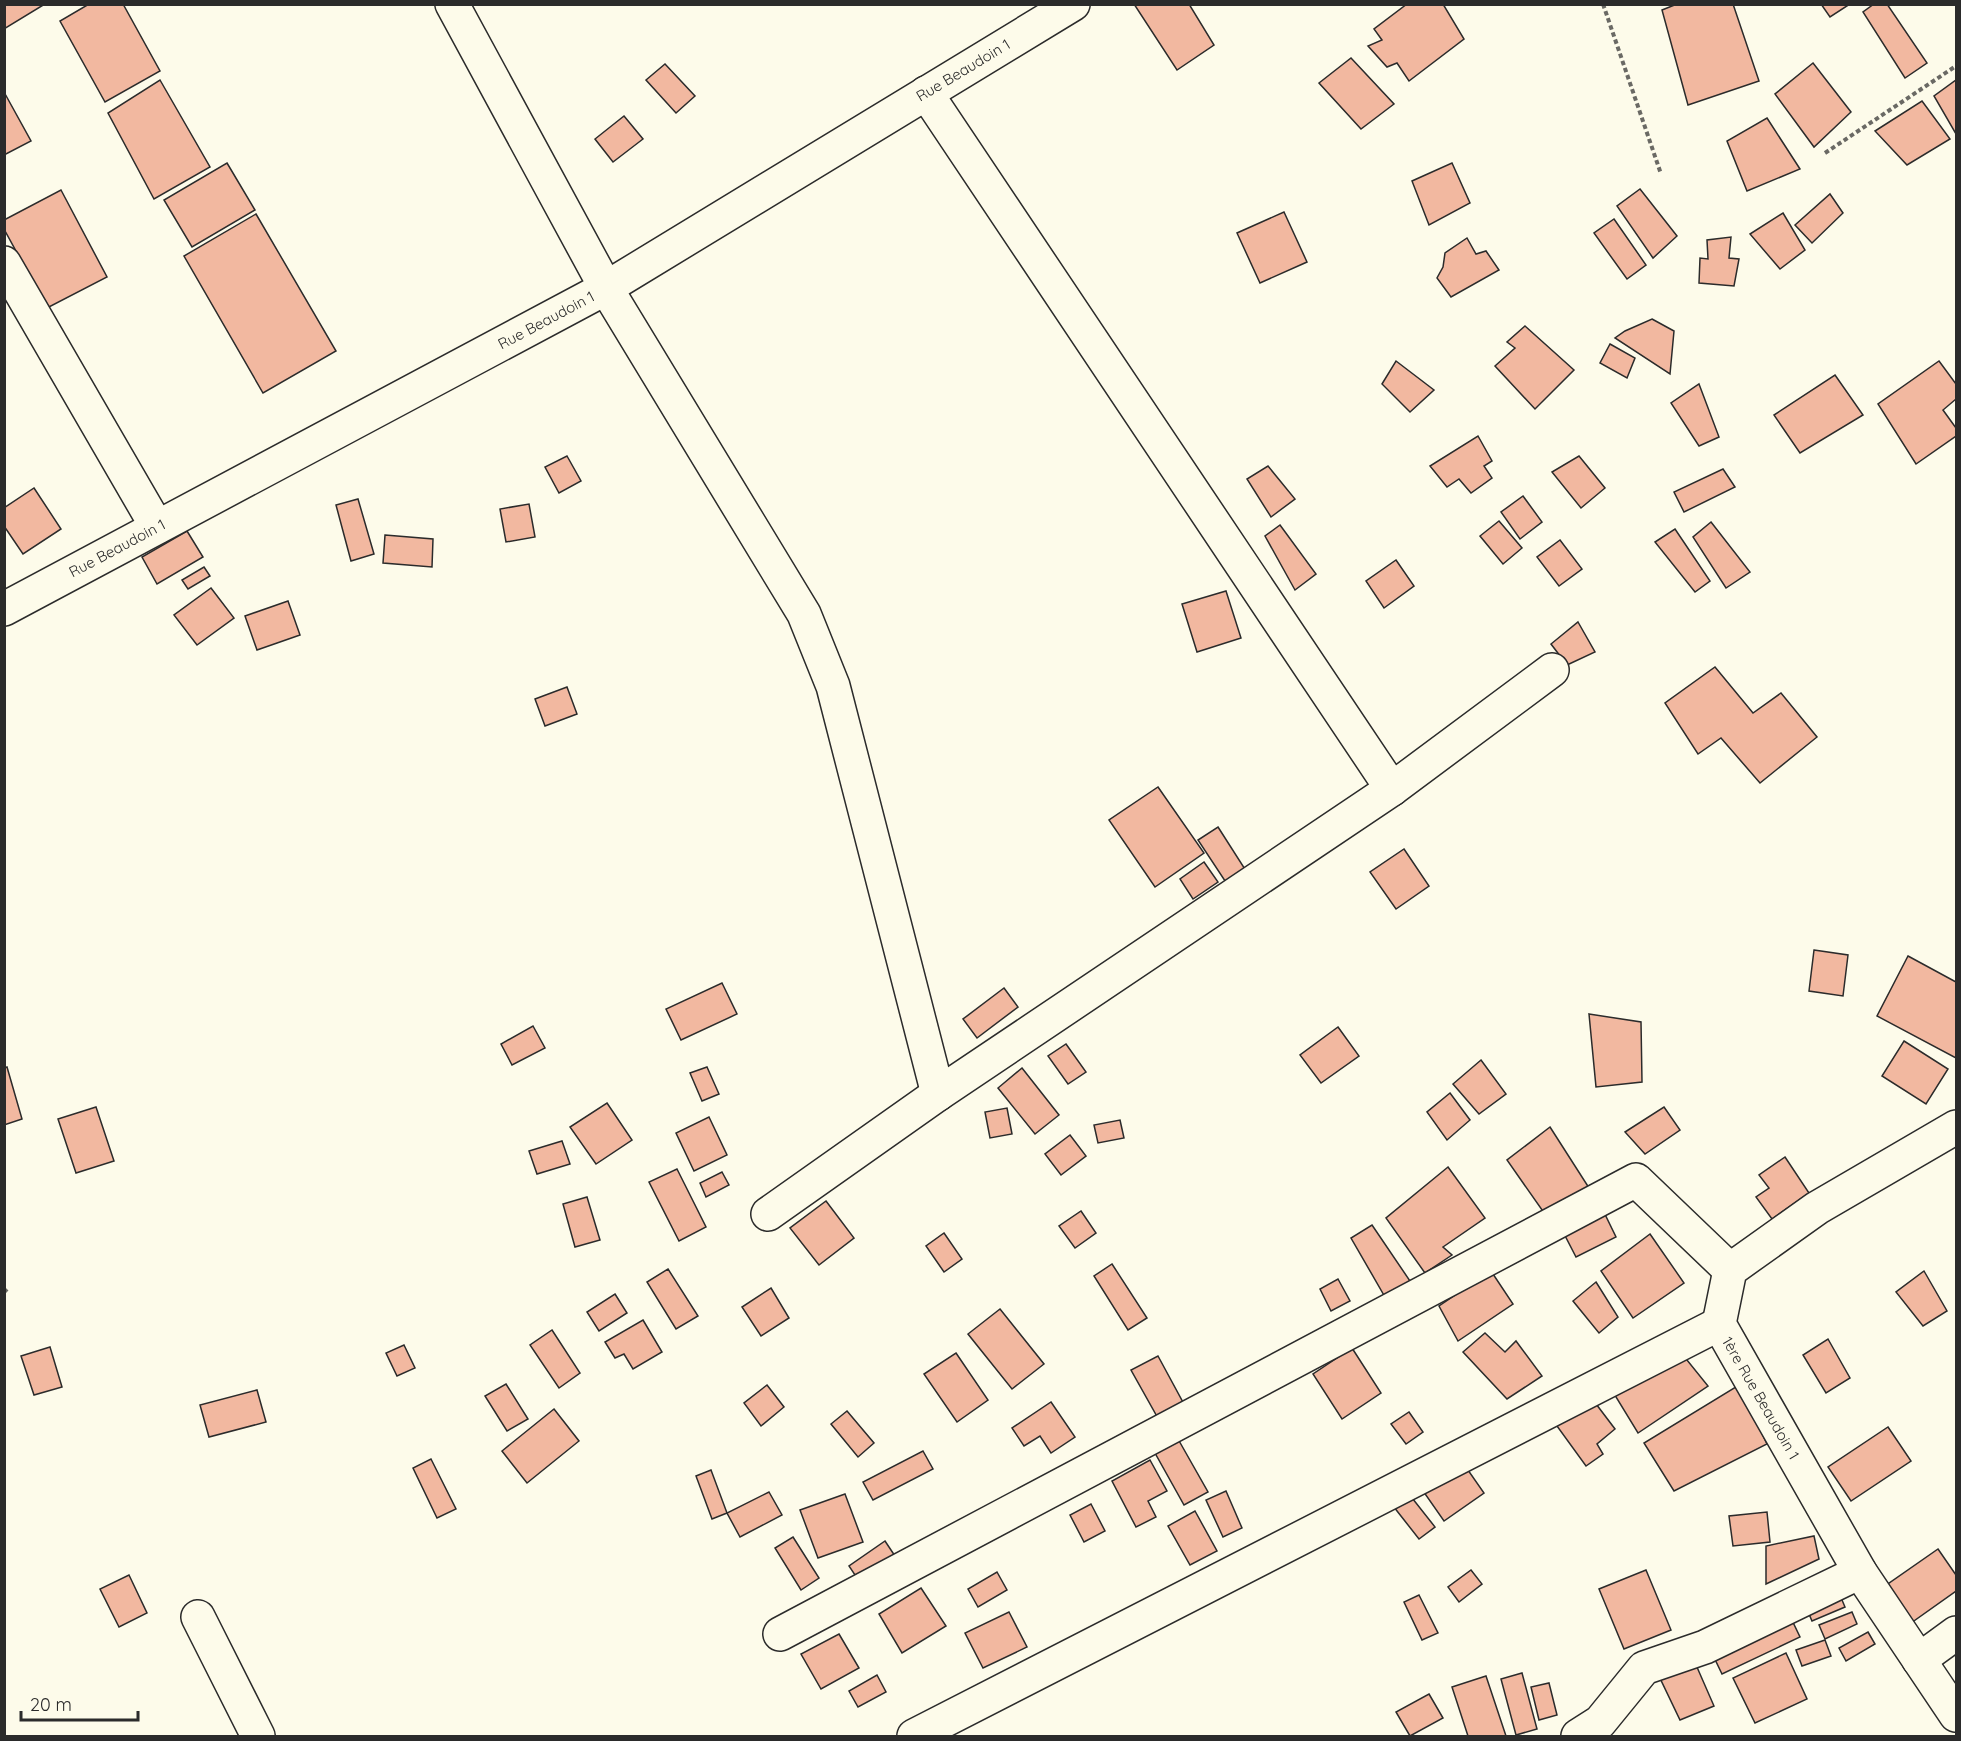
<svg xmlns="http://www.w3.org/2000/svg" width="1961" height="1741" font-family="Quicksand,sans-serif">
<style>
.building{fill:#f2b8a0;stroke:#2b2b2b;stroke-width:1.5}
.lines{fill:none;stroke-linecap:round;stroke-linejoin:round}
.street-casing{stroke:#2b2b2b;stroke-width:36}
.path{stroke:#6a6964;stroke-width:4;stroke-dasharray:4.5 3;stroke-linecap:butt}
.street{stroke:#fdfbea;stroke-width:33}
.labels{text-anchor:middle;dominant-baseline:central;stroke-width:4.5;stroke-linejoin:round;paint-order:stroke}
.street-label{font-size:15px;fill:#2b2b2b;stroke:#fdfbea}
</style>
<rect width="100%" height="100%" fill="#fdfbea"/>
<g class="building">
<path d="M 4,4 L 45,4 L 4,29 Z"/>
<path d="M 89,4 L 123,4 L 160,71 L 105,102 L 60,21 Z"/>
<path d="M 1134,4 L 1189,4 L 1214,45 L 1177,70 Z"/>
<path d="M 1407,4 L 1443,4 L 1464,39 L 1409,81 L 1397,63 L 1387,67 L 1368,46 L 1382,40 L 1374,29 Z"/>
<path d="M 1677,4 L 1733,4 L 1759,81 L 1688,105 L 1662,10 Z"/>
<path d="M 1821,4 L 1850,4 L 1830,17 Z"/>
<path d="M 1874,4 L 1887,4 L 1927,63 L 1905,78 L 1863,12 Z"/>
<path d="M 1351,58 L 1394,104 L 1361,129 L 1319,83 Z"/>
<path d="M 1813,63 L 1851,112 L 1814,147 L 1775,94 Z"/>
<path d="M 665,64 L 695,96 L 676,113 L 646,80 Z"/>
<path d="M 160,80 L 210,167 L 154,199 L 108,113 Z"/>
<path d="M 1956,80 L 1956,134 L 1934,96 Z"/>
<path d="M 4,92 L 31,141 L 4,155 Z"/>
<path d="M 1922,101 L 1950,139 L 1907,165 L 1875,131 Z"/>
<path d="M 624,116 L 643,139 L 613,162 L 595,139 Z"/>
<path d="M 1767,118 L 1800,169 L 1747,191 L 1727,141 Z"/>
<path d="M 227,163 L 255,210 L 192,247 L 164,200 Z"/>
<path d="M 1452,163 L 1470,203 L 1429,225 L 1412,181 Z"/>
<path d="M 1640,189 L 1677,236 L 1653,258 L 1617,206 Z"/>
<path d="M 61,190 L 107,277 L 47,308 L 4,229 L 4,220 Z"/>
<path d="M 1830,194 L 1843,213 L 1812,243 L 1795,225 Z"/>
<path d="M 1284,212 L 1307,262 L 1260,283 L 1237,233 Z"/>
<path d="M 1783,213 L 1805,250 L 1780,269 L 1750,234 Z"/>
<path d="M 256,214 L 336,351 L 263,393 L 184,256 Z"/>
<path d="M 1614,219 L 1646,265 L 1627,279 L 1594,233 Z"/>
<path d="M 1731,237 L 1729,258 L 1739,259 L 1734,286 L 1699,283 L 1700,258 L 1708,259 L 1707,240 Z"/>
<path d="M 1467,238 L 1476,254 L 1486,251 L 1499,270 L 1451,297 L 1437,278 L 1443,267 L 1445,253 Z"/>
<path d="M 1652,319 L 1674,331 L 1670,374 L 1615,338 L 1625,331 Z"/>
<path d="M 1525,326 L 1574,370 L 1535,409 L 1495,366 L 1515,348 L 1507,342 Z"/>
<path d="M 1610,344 L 1635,358 L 1627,378 L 1600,363 Z"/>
<path d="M 1396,361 L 1434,390 L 1410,412 L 1382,384 Z"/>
<path d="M 1939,361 L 1956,384 L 1956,399 L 1943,410 L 1956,428 L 1956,436 L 1916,464 L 1878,404 Z"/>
<path d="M 1835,375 L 1863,415 L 1800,453 L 1774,415 Z"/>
<path d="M 1699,384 L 1719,437 L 1699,446 L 1671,403 Z"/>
<path d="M 1478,436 L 1492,461 L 1484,466 L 1492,478 L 1471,493 L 1459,479 L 1447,487 L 1430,466 Z"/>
<path d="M 567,456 L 581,481 L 559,493 L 545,467 Z"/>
<path d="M 1579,456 L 1605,488 L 1581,508 L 1552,472 Z"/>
<path d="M 1268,466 L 1295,499 L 1271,517 L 1247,479 Z"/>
<path d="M 1723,469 L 1735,487 L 1684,512 L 1674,492 Z"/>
<path d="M 34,488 L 61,529 L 23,554 L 4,526 L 4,508 Z"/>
<path d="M 1523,496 L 1542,522 L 1520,539 L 1501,512 Z"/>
<path d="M 358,499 L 374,554 L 351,561 L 336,505 Z"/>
<path d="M 529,504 L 535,537 L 506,542 L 500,509 Z"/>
<path d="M 1499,521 L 1522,548 L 1503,564 L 1480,536 Z"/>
<path d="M 1711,522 L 1750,572 L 1726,588 L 1693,537 Z"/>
<path d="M 1280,525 L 1316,574 L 1295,590 L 1265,536 Z"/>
<path d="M 1675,529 L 1710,581 L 1695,592 L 1655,542 Z"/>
<path d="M 187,531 L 203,557 L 157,584 L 142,557 Z"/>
<path d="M 385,535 L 433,539 L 432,567 L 383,563 Z"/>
<path d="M 1560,540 L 1582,569 L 1559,586 L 1537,557 Z"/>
<path d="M 1396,560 L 1414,586 L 1384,608 L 1366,581 Z"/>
<path d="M 204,567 L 210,576 L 188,589 L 182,580 Z"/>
<path d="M 211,588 L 234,618 L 197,645 L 174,615 Z"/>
<path d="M 1226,591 L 1241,638 L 1197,652 L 1182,604 Z"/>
<path d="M 288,601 L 300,635 L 257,650 L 245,616 Z"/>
<path d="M 1578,622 L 1595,652 L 1567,665 L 1551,644 Z"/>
<path d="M 1715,667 L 1753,713 L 1781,693 L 1817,737 L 1760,783 L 1721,738 L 1698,754 L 1665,703 Z"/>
<path d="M 567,687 L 577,714 L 545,726 L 535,699 Z"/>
<path d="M 1158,787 L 1204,853 L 1155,887 L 1109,820 Z"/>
<path d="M 1218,827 L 1250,877 L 1231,890 L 1198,840 Z"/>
<path d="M 1404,849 L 1429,886 L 1396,909 L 1370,872 Z"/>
<path d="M 1204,862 L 1218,882 L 1193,899 L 1180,879 Z"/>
<path d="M 1814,950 L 1848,955 L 1843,996 L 1809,991 Z"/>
<path d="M 1908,956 L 1956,982 L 1956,1058 L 1877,1016 Z"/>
<path d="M 722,983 L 737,1014 L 681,1040 L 666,1009 Z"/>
<path d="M 1004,988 L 1018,1007 L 977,1038 L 963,1019 Z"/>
<path d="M 1589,1014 L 1641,1022 L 1642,1082 L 1596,1087 Z"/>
<path d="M 533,1026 L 545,1048 L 512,1065 L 501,1044 Z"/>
<path d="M 1338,1027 L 1359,1056 L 1321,1083 L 1300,1055 Z"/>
<path d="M 1904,1041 L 1948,1069 L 1926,1104 L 1882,1076 Z"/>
<path d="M 1066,1044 L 1086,1072 L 1068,1084 L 1048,1056 Z"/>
<path d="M 1481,1060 L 1506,1094 L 1479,1114 L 1453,1084 Z"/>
<path d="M 7,1067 L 22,1119 L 4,1125 L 4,1068 Z"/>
<path d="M 707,1067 L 719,1094 L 702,1101 L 690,1073 Z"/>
<path d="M 1022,1068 L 1059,1115 L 1035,1134 L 998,1088 Z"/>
<path d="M 1450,1093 L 1470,1120 L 1447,1140 L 1427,1112 Z"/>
<path d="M 607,1103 L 632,1140 L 596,1164 L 570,1127 Z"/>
<path d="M 96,1107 L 114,1161 L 76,1173 L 58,1119 Z"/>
<path d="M 1664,1107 L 1680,1130 L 1645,1154 L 1625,1132 Z"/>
<path d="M 1007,1108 L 1012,1134 L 990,1138 L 985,1112 Z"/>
<path d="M 709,1117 L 727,1155 L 694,1171 L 676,1133 Z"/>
<path d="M 1120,1120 L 1124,1138 L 1098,1143 L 1094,1125 Z"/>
<path d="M 1550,1127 L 1591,1191 L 1547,1217 L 1507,1160 Z"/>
<path d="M 1070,1135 L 1086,1156 L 1061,1175 L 1045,1154 Z"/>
<path d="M 562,1141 L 570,1164 L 537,1174 L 529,1151 Z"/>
<path d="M 1785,1157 L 1809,1193 L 1772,1219 L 1756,1197 L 1769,1188 L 1759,1175 Z"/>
<path d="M 1448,1167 L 1485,1218 L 1443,1247 L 1452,1255 L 1425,1273 L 1386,1218 Z"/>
<path d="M 677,1169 L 706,1227 L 679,1241 L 649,1182 Z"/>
<path d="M 722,1172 L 729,1185 L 706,1197 L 700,1183 Z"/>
<path d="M 587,1197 L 600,1240 L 575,1247 L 563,1204 Z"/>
<path d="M 1598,1200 L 1616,1237 L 1576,1257 L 1559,1224 Z"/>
<path d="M 826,1201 L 854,1238 L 819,1265 L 790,1228 Z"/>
<path d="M 1081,1211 L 1096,1233 L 1075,1248 L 1059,1226 Z"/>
<path d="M 1372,1225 L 1410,1281 L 1385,1297 L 1351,1238 Z"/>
<path d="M 944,1233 L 962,1259 L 944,1272 L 926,1246 Z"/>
<path d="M 1650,1234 L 1684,1283 L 1633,1318 L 1601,1271 Z"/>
<path d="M 1112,1264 L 1147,1318 L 1128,1330 L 1094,1276 Z"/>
<path d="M 668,1269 L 698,1316 L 676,1329 L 647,1282 Z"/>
<path d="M 1491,1271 L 1513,1304 L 1458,1341 L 1439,1306 Z"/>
<path d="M 1924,1271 L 1947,1311 L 1923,1326 L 1896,1292 Z"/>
<path d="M 1338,1279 L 1350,1301 L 1331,1311 L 1320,1289 Z"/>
<path d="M 1596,1282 L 1618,1317 L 1599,1333 L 1573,1301 Z"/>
<path d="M 771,1288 L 789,1318 L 761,1336 L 742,1307 Z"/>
<path d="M 615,1294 L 627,1313 L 599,1331 L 587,1312 Z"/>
<path d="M 1000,1309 L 1044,1364 L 1012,1389 L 968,1334 Z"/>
<path d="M 643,1320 L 662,1352 L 633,1369 L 624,1354 L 615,1358 L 605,1342 Z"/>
<path d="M 552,1330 L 580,1373 L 559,1388 L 530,1345 Z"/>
<path d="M 1485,1333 L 1505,1352 L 1516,1341 L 1542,1376 L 1507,1399 L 1463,1352 Z"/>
<path d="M 1666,1334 L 1708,1386 L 1638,1433 L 1605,1379 Z"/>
<path d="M 1828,1339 L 1850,1378 L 1826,1393 L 1803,1355 Z"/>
<path d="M 404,1345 L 415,1368 L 397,1376 L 386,1353 Z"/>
<path d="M 50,1347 L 62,1387 L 34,1395 L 21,1356 Z"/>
<path d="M 1352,1348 L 1381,1393 L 1342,1419 L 1313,1374 Z"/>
<path d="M 956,1353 L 988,1400 L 957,1422 L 924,1374 Z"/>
<path d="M 1158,1356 L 1185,1406 L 1159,1420 L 1131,1370 Z"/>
<path d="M 506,1384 L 528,1419 L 507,1431 L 485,1396 Z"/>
<path d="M 767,1385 L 784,1407 L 761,1426 L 744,1403 Z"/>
<path d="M 1739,1385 L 1767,1444 L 1674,1491 L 1644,1443 Z"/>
<path d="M 257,1390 L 266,1422 L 209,1437 L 200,1405 Z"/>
<path d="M 1587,1392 L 1615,1429 L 1597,1444 L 1603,1454 L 1586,1466 L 1541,1404 Z"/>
<path d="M 1051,1402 L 1075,1437 L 1051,1453 L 1040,1436 L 1024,1446 L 1012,1428 Z"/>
<path d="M 554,1409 L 579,1441 L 527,1483 L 502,1451 Z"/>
<path d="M 847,1411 L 874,1443 L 858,1457 L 831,1424 Z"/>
<path d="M 1409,1412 L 1423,1432 L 1406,1444 L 1391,1424 Z"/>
<path d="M 1888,1427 L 1911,1461 L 1851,1501 L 1828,1467 Z"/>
<path d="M 1178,1439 L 1208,1492 L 1184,1505 L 1155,1453 Z"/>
<path d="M 1454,1450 L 1484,1493 L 1444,1521 L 1414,1478 Z"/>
<path d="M 923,1451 L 933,1469 L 873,1500 L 863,1482 Z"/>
<path d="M 431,1459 L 456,1509 L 437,1518 L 413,1468 Z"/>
<path d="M 1150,1460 L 1167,1491 L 1148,1501 L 1156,1517 L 1136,1527 L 1112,1481 Z"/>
<path d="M 711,1470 L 727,1513 L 712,1519 L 696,1476 Z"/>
<path d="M 1405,1489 L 1435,1527 L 1419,1539 L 1390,1502 Z"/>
<path d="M 1226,1491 L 1242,1528 L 1223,1537 L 1206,1500 Z"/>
<path d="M 769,1492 L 782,1515 L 740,1537 L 727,1513 Z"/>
<path d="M 845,1494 L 863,1542 L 818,1558 L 800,1510 Z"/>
<path d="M 1091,1504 L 1105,1531 L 1084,1542 L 1070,1515 Z"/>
<path d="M 1195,1511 L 1217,1551 L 1190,1565 L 1168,1526 Z"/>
<path d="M 1767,1512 L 1770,1542 L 1733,1546 L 1729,1516 Z"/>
<path d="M 1814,1536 L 1819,1559 L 1766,1584 L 1766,1546 Z"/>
<path d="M 793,1537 L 819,1578 L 801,1590 L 775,1548 Z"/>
<path d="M 885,1541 L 905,1571 L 869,1596 L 849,1566 Z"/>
<path d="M 1938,1549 L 1956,1575 L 1956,1591 L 1911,1623 L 1885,1586 Z"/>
<path d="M 1471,1570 L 1482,1584 L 1459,1602 L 1448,1587 Z"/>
<path d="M 1646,1570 L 1671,1630 L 1624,1649 L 1599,1589 Z"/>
<path d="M 997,1572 L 1007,1590 L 978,1607 L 968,1589 Z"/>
<path d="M 129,1575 L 147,1613 L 119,1627 L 100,1589 Z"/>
<path d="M 921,1588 L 946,1626 L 902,1653 L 879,1614 Z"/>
<path d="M 1839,1593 L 1845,1607 L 1812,1621 L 1806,1607 Z"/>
<path d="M 1419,1595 L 1438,1633 L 1422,1640 L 1404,1602 Z"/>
<path d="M 1009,1612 L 1027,1647 L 983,1668 L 965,1633 Z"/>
<path d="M 1852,1612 L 1857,1624 L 1825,1639 L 1819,1625 Z"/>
<path d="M 1789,1614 L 1800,1637 L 1722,1674 L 1711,1651 Z"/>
<path d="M 1868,1632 L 1875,1644 L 1846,1661 L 1839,1648 Z"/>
<path d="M 839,1634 L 859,1668 L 821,1689 L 801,1654 Z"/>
<path d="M 1825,1640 L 1831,1656 L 1802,1666 L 1796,1650 Z"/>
<path d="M 1786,1653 L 1807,1699 L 1755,1723 L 1733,1678 Z"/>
<path d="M 1693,1658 L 1714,1706 L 1680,1720 L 1658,1674 Z"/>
<path d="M 1522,1673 L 1537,1729 L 1516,1735 L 1501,1679 Z"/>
<path d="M 877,1675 L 886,1692 L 858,1707 L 849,1691 Z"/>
<path d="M 1486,1676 L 1506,1736 L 1468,1736 L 1452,1687 Z"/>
<path d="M 1549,1683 L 1557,1715 L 1539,1720 L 1531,1687 Z"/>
<path d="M 1429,1694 L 1443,1718 L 1410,1736 L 1396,1712 Z"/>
</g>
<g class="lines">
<defs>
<g id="street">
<path d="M 452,4 L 606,288 L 804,614 L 833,686 L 938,1094"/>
<path d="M 926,93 L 1392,789"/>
<path d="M 4,263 L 157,527"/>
<path d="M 4,609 L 606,288 L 1073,4"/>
<path d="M 1956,1127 L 1817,1208 L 1730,1270 L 1719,1324 L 1860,1572 L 1956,1715"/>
<path d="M 768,1214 L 938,1094 L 1392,789 L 1552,670"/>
<path d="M 198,1617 L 258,1736"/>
<path d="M 780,1634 L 1636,1180 L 1730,1270"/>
<path d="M 1919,1660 L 1956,1633"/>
<path d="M 914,1736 L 1719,1324"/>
<path d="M 1578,1736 L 1600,1722 L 1644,1668 L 1705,1647 L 1860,1572"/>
</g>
</defs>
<use href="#street" class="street-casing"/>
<g class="path">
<path d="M 1603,4 L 1661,174"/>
<path d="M 1825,153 L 1956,66"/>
<path d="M 4,1289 L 7,1292"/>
</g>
<use href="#street" class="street"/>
</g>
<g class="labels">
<g class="street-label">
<text transform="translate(963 70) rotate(-31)">Rue Beaudoin 1</text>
<text transform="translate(546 320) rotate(-28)">Rue Beaudoin 1</text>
<text transform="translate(117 548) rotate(-28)">Rue Beaudoin 1</text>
<text transform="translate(1761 1398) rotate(60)">1ère Rue Beaudoin 1</text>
</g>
</g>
<rect width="1961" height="1741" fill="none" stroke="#2b2b2b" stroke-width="12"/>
<path d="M21 1711v9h117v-9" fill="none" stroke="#2b2b2b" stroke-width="3"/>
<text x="30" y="1711" font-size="18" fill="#2b2b2b" stroke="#fdfbea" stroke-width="4.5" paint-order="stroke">20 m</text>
</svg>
